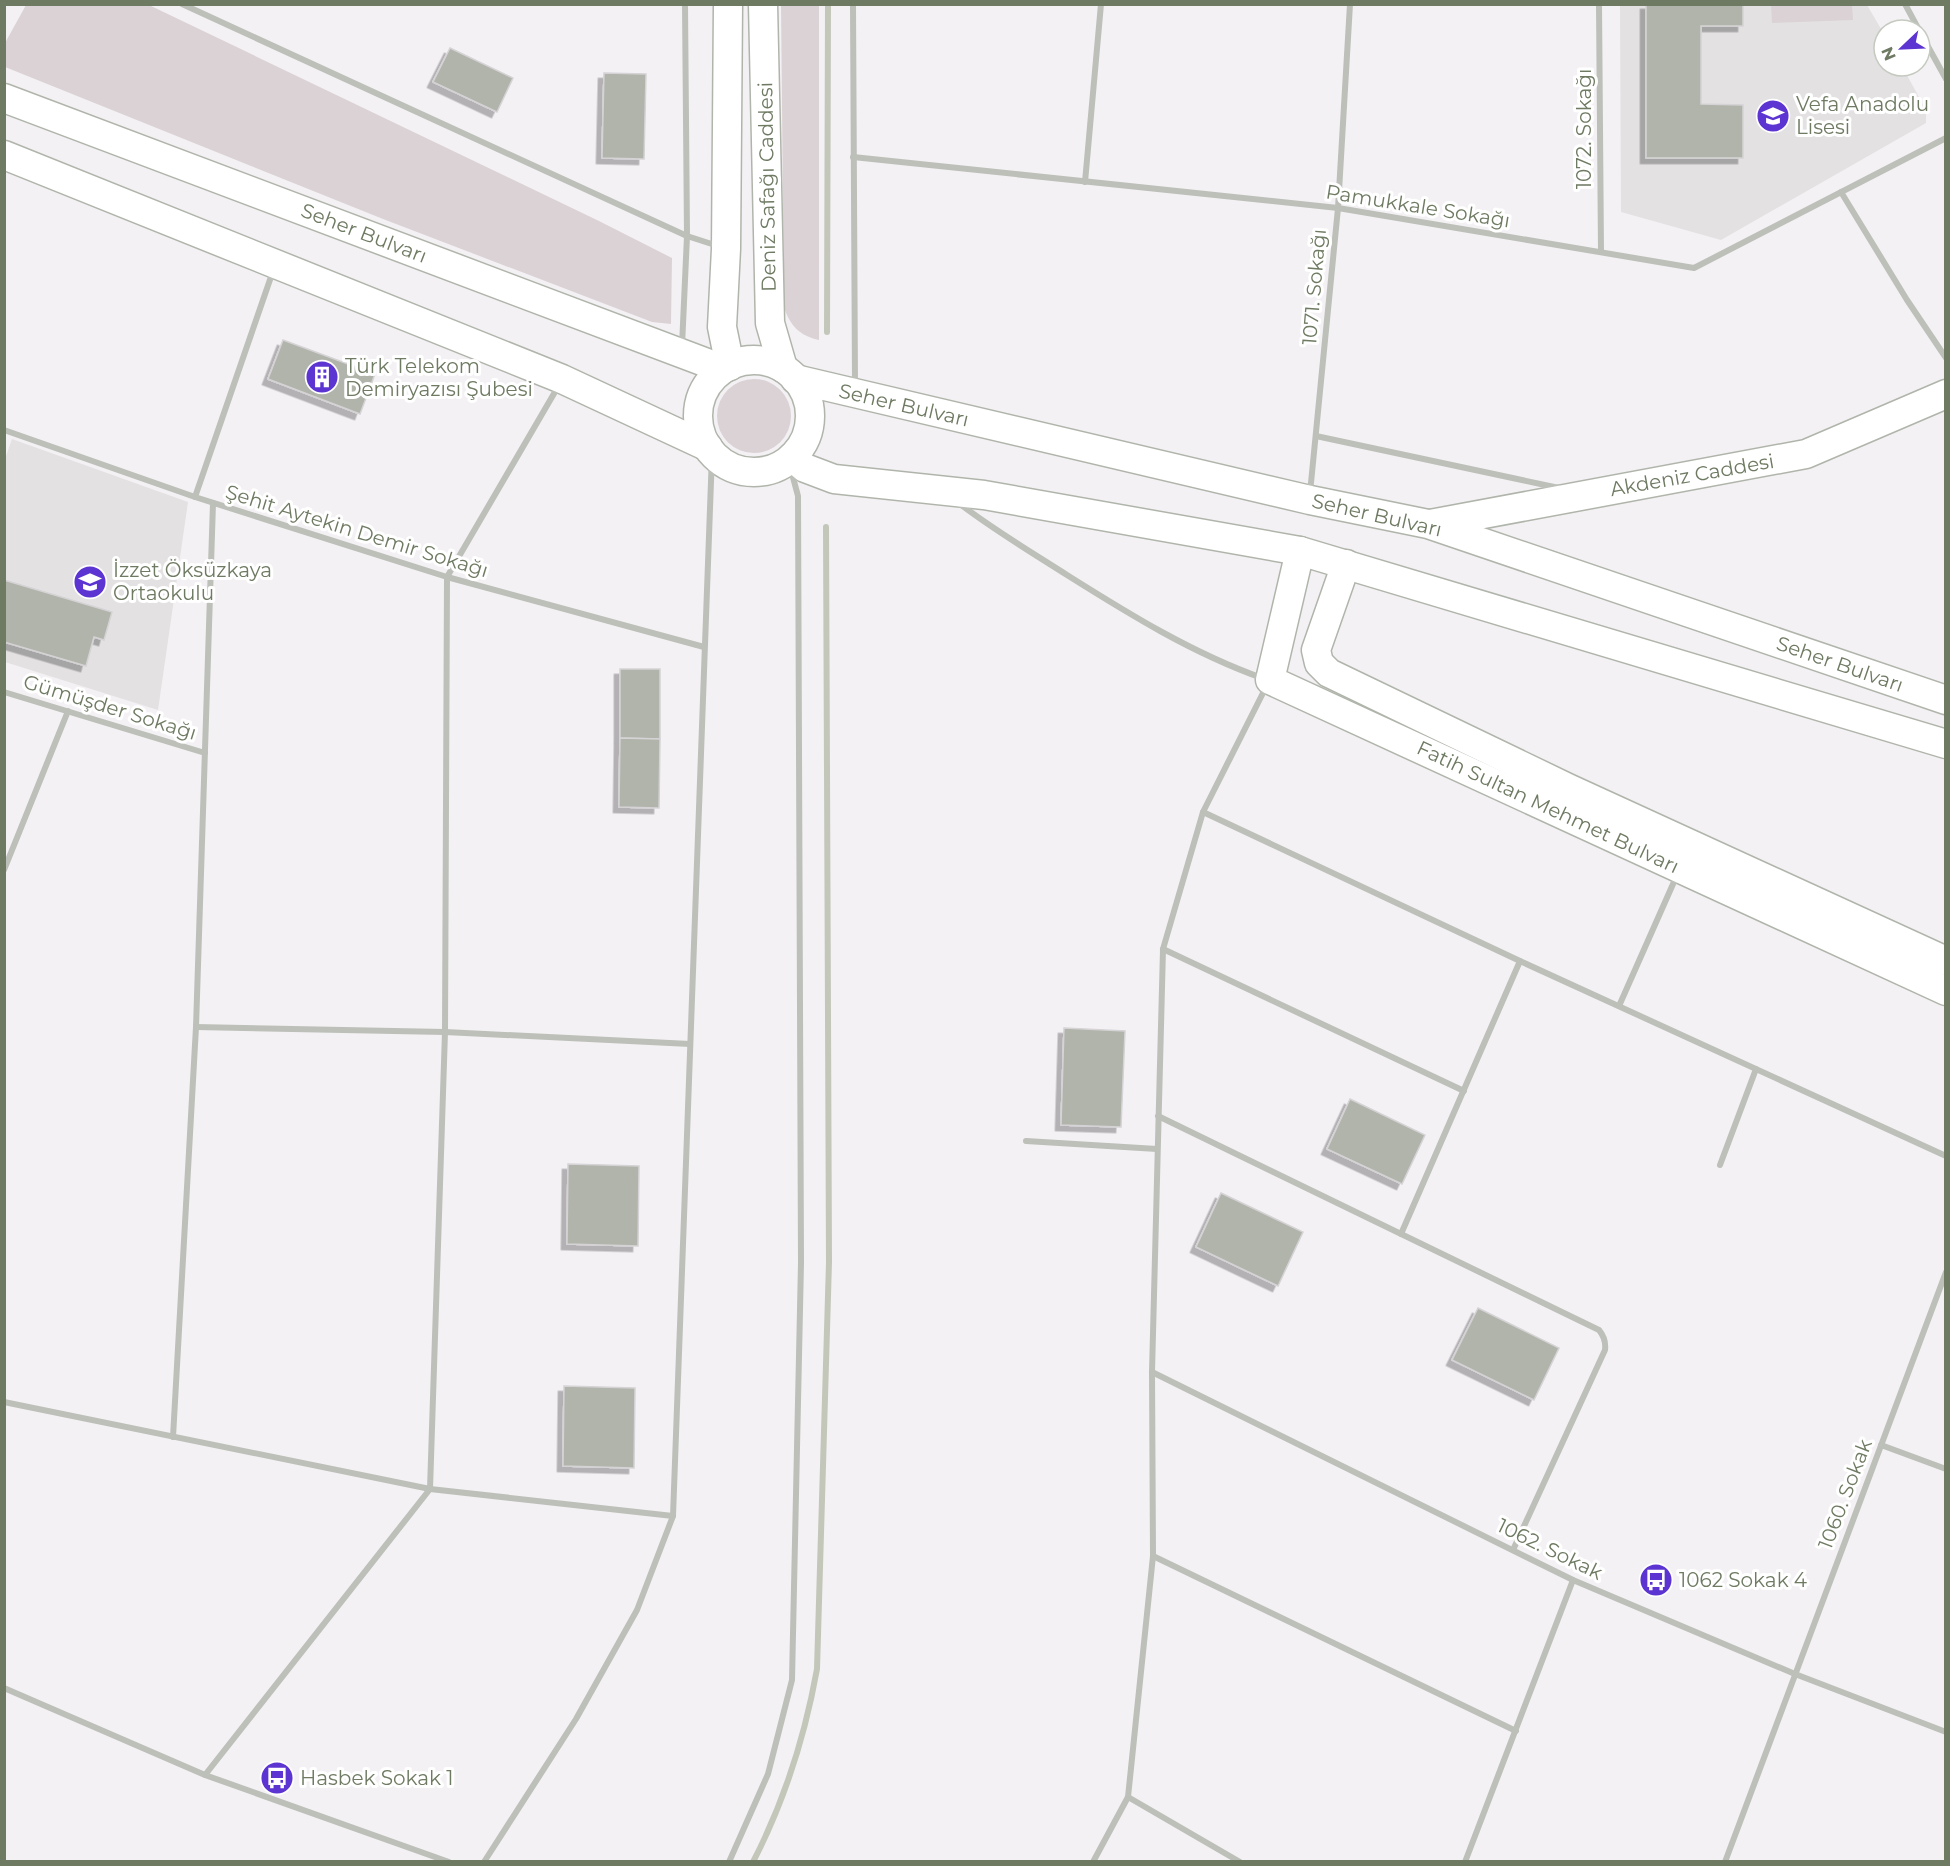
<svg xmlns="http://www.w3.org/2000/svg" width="1950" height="1866" font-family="Montserrat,sans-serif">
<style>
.built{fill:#e3e1e2}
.green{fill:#dbd2d5}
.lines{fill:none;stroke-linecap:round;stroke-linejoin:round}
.stream{stroke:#c3c7ba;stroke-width:6}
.building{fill:#b0b4aa;stroke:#d5d3d5;stroke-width:1.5;filter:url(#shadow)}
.secondary-casing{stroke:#b0b5ab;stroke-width:31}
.street{stroke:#bcc0b9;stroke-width:6}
.secondary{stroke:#fff;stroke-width:28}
.labels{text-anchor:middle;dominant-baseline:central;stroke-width:6;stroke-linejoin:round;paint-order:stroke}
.poi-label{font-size:20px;fill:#6e7a62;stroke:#fff;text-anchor:start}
.street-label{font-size:20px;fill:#6e7a62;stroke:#fff}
</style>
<defs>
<filter id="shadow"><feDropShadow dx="-5.5" dy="5.5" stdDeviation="0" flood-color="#0004"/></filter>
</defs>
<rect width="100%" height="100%" fill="#f4f1f4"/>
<g class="built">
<path d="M 1620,5 L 1867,5 L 1884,34 L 1884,66 L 1902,66 L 1926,110 L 1926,123 L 1721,240 L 1621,212 Z"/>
<path d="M 12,439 L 188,502 L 158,710 L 5,662 L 4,462 Z"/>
</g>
<g class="green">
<path d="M 26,5 L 149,5 L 599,221 L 672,258 L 671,324 L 652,322 L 383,219 L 5,67 L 5,43 Z"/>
<path d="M 781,5 L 819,5 L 819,340 C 800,336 790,326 784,307 Z"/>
<path d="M 1771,5 L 1852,5 L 1853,20 L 1772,23 Z"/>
<circle cx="754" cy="416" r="37"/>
</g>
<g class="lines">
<g class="stream">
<path d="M 827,332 L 828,4"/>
<path d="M 753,1862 C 785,1800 805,1736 817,1669 L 829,1262 L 826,527"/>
</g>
</g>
<g class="building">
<path d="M 1646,4 L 1743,4 L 1743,26 L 1701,26 L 1701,104 L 1743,105 L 1743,158 L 1646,158 Z"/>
<path d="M 450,48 L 513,78 L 497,112 L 433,82 Z"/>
<path d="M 604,73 L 646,74 L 644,159 L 602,158 Z"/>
<path d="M 283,340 L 375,374 L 360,414 L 268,379 Z"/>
<path d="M 4,580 L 112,612 L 104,640 L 94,637 L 86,666 L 4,642 Z"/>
<path d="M 620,669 L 660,669 L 660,739 L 620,738 Z"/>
<path d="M 620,738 L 660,739 L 659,808 L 619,807 Z"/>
<path d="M 1064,1028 L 1125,1031 L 1121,1127 L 1061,1125 Z"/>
<path d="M 1350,1099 L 1425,1135 L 1402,1184 L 1327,1149 Z"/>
<path d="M 568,1164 L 639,1166 L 638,1246 L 567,1244 Z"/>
<path d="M 1221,1193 L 1303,1232 L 1278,1286 L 1196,1247 Z"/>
<path d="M 1478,1308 L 1559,1348 L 1534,1400 L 1452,1360 Z"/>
<path d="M 564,1386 L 635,1388 L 634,1468 L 563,1466 Z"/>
</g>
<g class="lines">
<defs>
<g id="secondary">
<path d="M 728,4 L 726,249 L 722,327 L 730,366"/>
<path d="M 763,4 L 770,323 L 783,368"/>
<path d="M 4,98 L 723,369"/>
<path d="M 4,155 L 562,379 L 708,447"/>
<circle cx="754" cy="416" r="56"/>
<path d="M 795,379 L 1310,500 L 1428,524 L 1946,700"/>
<path d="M 792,457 L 805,468 L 834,479 L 984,495 L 1300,551 L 1946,744"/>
<path d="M 1430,524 L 1806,454 L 1946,394"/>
<path d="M 1300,551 L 1270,680 L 1946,991"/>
<path d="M 1346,564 L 1316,650 L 1319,663 L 1329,673 L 1568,788 L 1946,961"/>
</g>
</defs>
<use href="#secondary" class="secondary-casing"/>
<g class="street">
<path d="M 182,4 L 687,236 L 718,246"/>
<path d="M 853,4 L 855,384"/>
<path d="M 1599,4 L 1601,252"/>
<path d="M 1905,4 L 1919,30"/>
<path d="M 1920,32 L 1946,79"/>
<path d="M 853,157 L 1338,208 L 1694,268 L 1946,138"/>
<path d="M 1085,182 L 1101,4"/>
<path d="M 1841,192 L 1907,300 L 1946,358"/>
<path d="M 682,346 L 687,236 L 685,4"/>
<path d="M 4,430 L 195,497 L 447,577 L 704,647"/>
<path d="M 1316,436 L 1559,488"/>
<path d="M 1310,493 L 1338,208 L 1350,4"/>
<path d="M 195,497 L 273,271"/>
<path d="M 960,504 C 994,530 1031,552 1067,575 C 1129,614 1192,653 1262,678"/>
<path d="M 4,692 L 205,753"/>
<path d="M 1203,812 L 1520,961 L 1946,1156"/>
<path d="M 4,870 L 68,711"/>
<path d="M 1163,949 L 1464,1091"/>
<path d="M 1619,1006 L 1677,875"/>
<path d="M 196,1027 L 445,1032 L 690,1044"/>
<path d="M 1158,1116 L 1599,1330 C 1604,1336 1606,1342 1605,1350 L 1513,1550"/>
<path d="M 1026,1141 L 1157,1149"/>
<path d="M 1720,1165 L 1756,1069"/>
<path d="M 1401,1234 L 1520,961"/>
<path d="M 1152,1372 L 1573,1580 L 1795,1674 L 1946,1732"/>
<path d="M 4,1402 L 430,1489 L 673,1516"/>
<path d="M 173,1437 L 196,1027 L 213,503"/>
<path d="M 1881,1445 L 1946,1469"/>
<path d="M 1153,1556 L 1516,1731"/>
<path d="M 4,1688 L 205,1775 L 449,1862"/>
<path d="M 205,1775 L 430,1489 L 445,1032 L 447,577 L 559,385"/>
<path d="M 1128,1797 L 1240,1862"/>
<path d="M 484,1862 L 576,1719 L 637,1610 L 673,1516 L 712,454"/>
<path d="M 729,1862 L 768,1774 L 792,1680 L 801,1263 L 798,496 L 791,470"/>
<path d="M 1093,1862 L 1128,1797 L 1153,1556 L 1152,1372 L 1163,949 L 1203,812 L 1266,687"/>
<path d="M 1465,1862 L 1573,1580"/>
<path d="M 1725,1862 L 1946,1272"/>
</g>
<use href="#secondary" class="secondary"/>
</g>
<defs>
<symbol id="school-disc" viewBox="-11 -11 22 22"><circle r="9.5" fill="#5c34d1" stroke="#fff"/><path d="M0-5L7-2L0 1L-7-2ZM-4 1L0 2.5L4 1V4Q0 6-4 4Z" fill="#fff"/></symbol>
<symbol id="building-disc" viewBox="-11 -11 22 22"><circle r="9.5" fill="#5c34d1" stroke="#fff"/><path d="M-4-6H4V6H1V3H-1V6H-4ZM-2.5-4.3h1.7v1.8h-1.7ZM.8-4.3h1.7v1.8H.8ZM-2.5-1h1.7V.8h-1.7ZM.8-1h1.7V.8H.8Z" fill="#fff"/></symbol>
<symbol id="bus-disc" viewBox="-11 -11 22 22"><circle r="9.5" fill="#5c34d1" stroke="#fff"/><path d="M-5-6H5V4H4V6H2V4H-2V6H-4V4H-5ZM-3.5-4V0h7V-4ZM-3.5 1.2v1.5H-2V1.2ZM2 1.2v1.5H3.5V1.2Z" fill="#fff"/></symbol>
</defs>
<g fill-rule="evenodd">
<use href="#school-disc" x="1754" y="97" width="38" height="38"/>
<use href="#building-disc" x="303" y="358" width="38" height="38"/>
<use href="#school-disc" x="71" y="563" width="38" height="38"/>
<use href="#bus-disc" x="1637" y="1561" width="38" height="38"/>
<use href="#bus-disc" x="258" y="1759" width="38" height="38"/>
</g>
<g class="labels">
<g class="poi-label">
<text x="1796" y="104">Vefa Anadolu<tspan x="1796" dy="23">Lisesi</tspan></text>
<text x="345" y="366">Türk Telekom<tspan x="345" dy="23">Demiryazısı Şubesi</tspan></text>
<text x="113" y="570">İzzet Öksüzkaya<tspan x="113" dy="23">Ortaokulu</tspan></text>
<text x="1679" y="1580">1062 Sokak 4</text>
<text x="300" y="1778">Hasbek Sokak 1</text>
</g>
<g class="street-label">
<text transform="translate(1584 129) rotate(-90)">1072. Sokağı</text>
<text transform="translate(767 187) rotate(-91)">Deniz Safağı Caddesi</text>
<text transform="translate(1418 206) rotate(9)">Pamukkale Sokağı</text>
<text transform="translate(364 233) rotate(21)">Seher Bulvarı</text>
<text transform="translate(1314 287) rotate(-85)">1071. Sokağı</text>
<text transform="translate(904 405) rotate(13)">Seher Bulvarı</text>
<text transform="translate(1692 475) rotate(-10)">Akdeniz Caddesi</text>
<text transform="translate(1377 515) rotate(13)">Seher Bulvarı</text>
<text transform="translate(357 531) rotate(17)">Şehit Aytekin Demir Sokağı</text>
<text transform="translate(1840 664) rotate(19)">Seher Bulvarı</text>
<text transform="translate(110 707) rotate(17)">Gümüşder Sokağı</text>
<text transform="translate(1548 807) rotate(25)">Fatih Sultan Mehmet Bulvarı</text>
<text transform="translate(1845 1494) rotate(-69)">1060. Sokak</text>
<text transform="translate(1550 1549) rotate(26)">1062. Sokak</text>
</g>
</g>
<rect width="1950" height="1866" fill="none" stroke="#6e7a62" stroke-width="12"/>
<g transform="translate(1902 48) rotate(247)"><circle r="28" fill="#ffffff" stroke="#c5cac0" stroke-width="1.5"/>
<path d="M0-4.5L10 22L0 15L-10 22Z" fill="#5c34d1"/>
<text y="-9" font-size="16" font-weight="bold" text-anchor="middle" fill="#6e7a62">N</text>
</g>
</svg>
